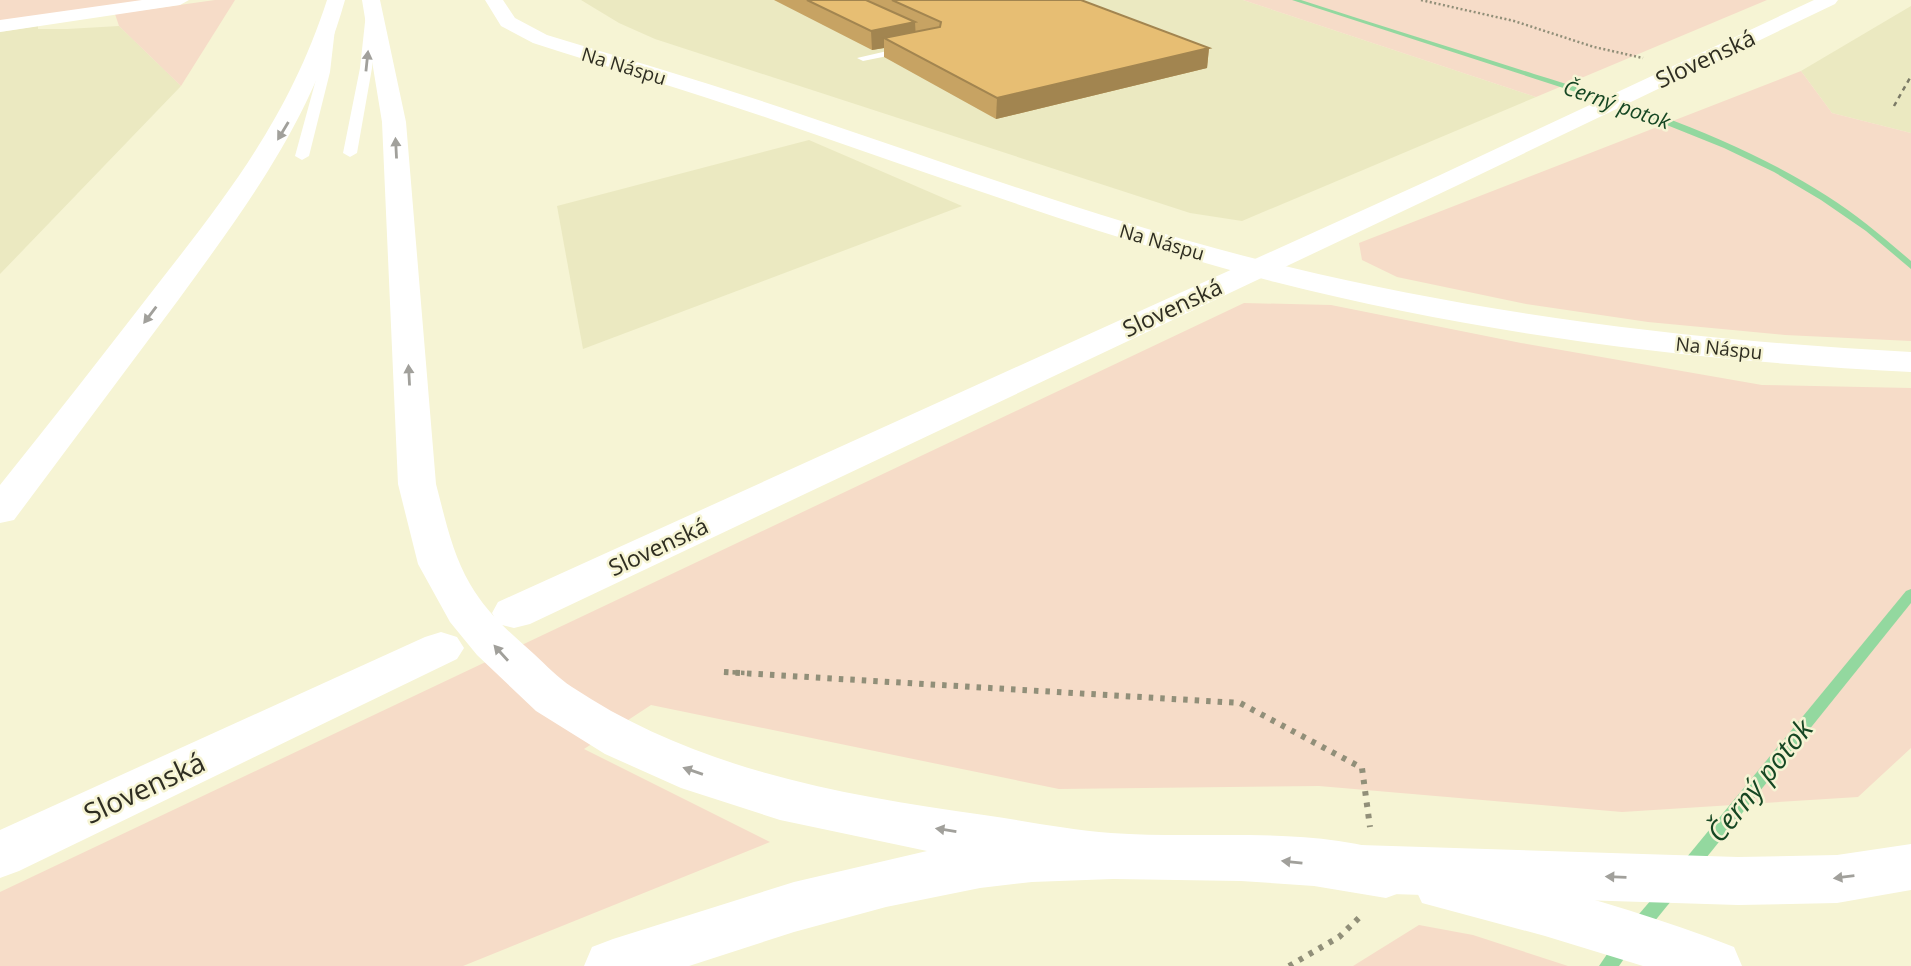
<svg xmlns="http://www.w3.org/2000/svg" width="1911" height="966" font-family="'Open Sans',sans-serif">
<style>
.built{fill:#ebe9c1}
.green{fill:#f6dcc8}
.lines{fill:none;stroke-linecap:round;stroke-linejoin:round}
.stream{fill:#93d89f;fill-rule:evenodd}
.path-far2{stroke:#918f79;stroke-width:2.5;stroke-dasharray:2 2.5;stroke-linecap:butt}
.path-far1{stroke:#918f79;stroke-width:4.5;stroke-dasharray:3.5 5;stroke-linecap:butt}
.path{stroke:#918f79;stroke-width:6;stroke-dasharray:4.5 7;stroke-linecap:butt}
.service{fill:#fff;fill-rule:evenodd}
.minor{fill:#fff;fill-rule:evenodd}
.tertiary{fill:#fff;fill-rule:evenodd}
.trunk{fill:#fff;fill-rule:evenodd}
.motorway{fill:#fff;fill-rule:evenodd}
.rail{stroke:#7b7a66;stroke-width:2.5;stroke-dasharray:4.5 4.5;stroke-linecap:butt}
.wall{fill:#c7a363}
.shaded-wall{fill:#a28550}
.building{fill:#e7be73;stroke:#a28550;stroke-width:2}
.oneway{fill:#a1a09b}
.labels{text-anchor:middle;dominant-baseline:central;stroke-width:5;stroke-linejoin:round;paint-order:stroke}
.far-street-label{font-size:19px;fill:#2e2d21;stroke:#f6f4d4}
.far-water-label{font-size:21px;font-style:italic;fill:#164723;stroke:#f6f4d4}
.street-label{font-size:23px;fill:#2e2d21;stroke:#f6f4d4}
.near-water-label{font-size:28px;font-style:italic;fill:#164723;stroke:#f6f4d4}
.near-street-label{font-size:28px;fill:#2e2d21;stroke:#f6f4d4}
</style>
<rect width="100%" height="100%" fill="#f6f4d4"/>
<g class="built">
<path d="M 581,0 L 1243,0 L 1536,97 L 1242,221 L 1190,213 L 655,39 L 619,23 Z"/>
<path d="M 1911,6 L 1911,133 L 1832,113 L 1801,71 Z"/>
<path d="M 38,26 L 38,29 L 67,29 L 119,26 L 181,86 L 0,274 L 0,32 Z"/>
<path d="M 809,140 L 962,206 L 583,349 L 557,206 Z"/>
</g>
<g class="green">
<path d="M 0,0 L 152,0 L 0,23 Z"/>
<path d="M 215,0 L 235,0 L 181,86 L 119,26 L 115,14 Z"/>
<path d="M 1243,0 L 1767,0 L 1536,97 Z"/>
<path d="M 1801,71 L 1832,113 L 1911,133 L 1911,341 L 1785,335 L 1648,322 L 1526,304 L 1397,277 L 1362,260 L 1359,243 Z"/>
<path d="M 1244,303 L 1331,305 L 1521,343 L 1762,385 L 1911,388 L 1911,748 L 1858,797 L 1622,812 L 1319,786 L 1059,789 L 651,705 L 584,749 L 770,842 L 463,966 L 0,966 L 0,892 Z"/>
<path d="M 1419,925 L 1473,935 L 1568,966 L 1353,966 Z"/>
</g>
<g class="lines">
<g class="stream">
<path d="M 1292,0 L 1301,0 C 1378,25 1456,49 1534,74 C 1635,105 1738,139 1827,196 C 1857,215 1884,238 1911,261 L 1911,269 L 1866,231 L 1821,200 L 1774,172 L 1724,148 L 1622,107 Z"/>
<path d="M 1911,589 L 1911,603 L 1694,873 L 1688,875 L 1682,873 L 1679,868 L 1682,863 L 1906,591 Z"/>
<path d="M 1670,882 L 1676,885 L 1679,890 L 1676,895 L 1645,933 L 1639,935 L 1633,933 L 1630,927 L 1633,921 L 1664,885 Z"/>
<path d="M 1625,936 L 1632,938 L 1634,944 L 1619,966 L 1599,966 L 1618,938 Z"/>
</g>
<path class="path-far2" d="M 1421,0 L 1514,21 L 1594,47 L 1643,58"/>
<path class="path-far1" d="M 724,672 L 747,673"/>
<g class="path">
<path d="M 724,672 L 1240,703 L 1362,768 L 1370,827"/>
<path d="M 1289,966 L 1339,937 L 1362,915"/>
</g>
<g class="service">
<path d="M 371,10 L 376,13 L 372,68 L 357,153 L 350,157 L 343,153 L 360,68 L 366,13 Z"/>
<path d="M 326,27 L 335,29 L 330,72 L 309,156 L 302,160 L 295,156 L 318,72 Z"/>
<path d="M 913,45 L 918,48 L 917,50 L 863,61 L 857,58 Z"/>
</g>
<g class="minor">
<path d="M 142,0 L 189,0 L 180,5 L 0,32 L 0,20 Z"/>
<path d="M 485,0 L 503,0 L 515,18 L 547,35 C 633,61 719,86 803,115 C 964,169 1123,228 1289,267 C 1493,316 1701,341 1911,352 L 1911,372 C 1696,361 1483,335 1275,282 C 1108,239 948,180 785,124 C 702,95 617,70 533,43 L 501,26 Z"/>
</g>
<g class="tertiary">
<path d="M 1814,0 L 1838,0 L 1835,4 L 1456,186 L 530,624 L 514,628 L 498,624 L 492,613 L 498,602 L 1438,176 Z"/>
<path d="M 441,632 L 457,637 L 464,648 L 457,659 L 19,871 L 0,878 L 0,830 L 425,637 Z"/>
</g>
<g class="trunk">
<path d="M 327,0 L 345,0 C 311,120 251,200 179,299 C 124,373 69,446 14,520 L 0,523 L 0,485 C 52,420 103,355 154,289 C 229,193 289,117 327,0 Z"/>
<path d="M 362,0 L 380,0 L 406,122 L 436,484 C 445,518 452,553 470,584 C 486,612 510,633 534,654 C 546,665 558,678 572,687 C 695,769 840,795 984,815 C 1026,821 1069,830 1111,833 C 1208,840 1312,824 1405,857 L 1414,874 L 1405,891 L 1386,898 L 1314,886 L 1241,881 L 1113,879 L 1032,882 L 980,888 L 886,907 L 794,932 L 689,966 L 584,966 L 592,947 L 613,939 L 794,882 L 927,851 L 780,820 L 681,788 L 605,754 L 536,711 L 477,655 L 450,622 L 418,564 L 398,484 L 382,122 Z"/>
<path d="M 1442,862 C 1542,883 1638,910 1734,947 L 1742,966 L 1643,966 L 1545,936 L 1422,903 L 1414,886 L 1422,869 Z"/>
</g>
<path class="motorway" d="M 1911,844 L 1911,890 L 1837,903 L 1738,905 L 1360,893 L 1341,886 L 1333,869 L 1341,852 L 1360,845 L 1738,857 L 1837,855 Z"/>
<path class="rail" d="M 1894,106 L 1911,76"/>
</g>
<path class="wall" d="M 774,0 L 1081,0 L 1209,48 L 1207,68 L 996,119 L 884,57 L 884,48 L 872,50 Z"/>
<g class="shaded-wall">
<path d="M 915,22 L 916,41 L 884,38 L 884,48 L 872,50 L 871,31 Z"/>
<path d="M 1209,48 L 1207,68 L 996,119 L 997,98 Z"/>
</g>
<g class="building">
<path d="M 807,0 L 866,0 L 915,22 L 871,31 Z"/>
<path d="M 892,0 L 1081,0 L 1209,48 L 997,98 L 884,38 L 940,27 L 941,22 Z"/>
</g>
<defs><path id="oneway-solid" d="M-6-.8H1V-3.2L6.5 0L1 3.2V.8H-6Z" transform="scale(1.75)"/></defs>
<g class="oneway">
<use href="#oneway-solid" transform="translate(367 61) rotate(-84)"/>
<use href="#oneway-solid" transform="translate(283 131) rotate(121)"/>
<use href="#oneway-solid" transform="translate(396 148) rotate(-93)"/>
<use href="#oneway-solid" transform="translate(150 315) rotate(127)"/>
<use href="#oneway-solid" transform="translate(409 375) rotate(-93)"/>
<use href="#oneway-solid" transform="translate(501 653) rotate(-132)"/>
<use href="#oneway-solid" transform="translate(693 771) rotate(-161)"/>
<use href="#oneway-solid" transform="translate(946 830) rotate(-171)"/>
<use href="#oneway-solid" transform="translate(1292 862) rotate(-174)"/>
<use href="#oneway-solid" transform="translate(1616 877) rotate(-178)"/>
<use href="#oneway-solid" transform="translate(1844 877) rotate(173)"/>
</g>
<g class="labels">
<g class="far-street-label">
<text transform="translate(624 66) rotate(17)">Na Náspu</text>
<text transform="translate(1162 242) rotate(16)">Na Náspu</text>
<text transform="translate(1719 348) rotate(6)">Na Náspu</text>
</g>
<g class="far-water-label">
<text transform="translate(1617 104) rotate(19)">Černý potok</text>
</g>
<g class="street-label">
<text transform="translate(1705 58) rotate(-25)">Slovenská</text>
<text transform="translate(1172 307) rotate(-25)">Slovenská</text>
<text transform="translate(658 546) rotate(-25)">Slovenská</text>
</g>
<g class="near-water-label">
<text transform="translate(1759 780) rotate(-51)">Černý potok</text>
</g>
<g class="near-street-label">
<text transform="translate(144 787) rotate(-25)">Slovenská</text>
</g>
</g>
</svg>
